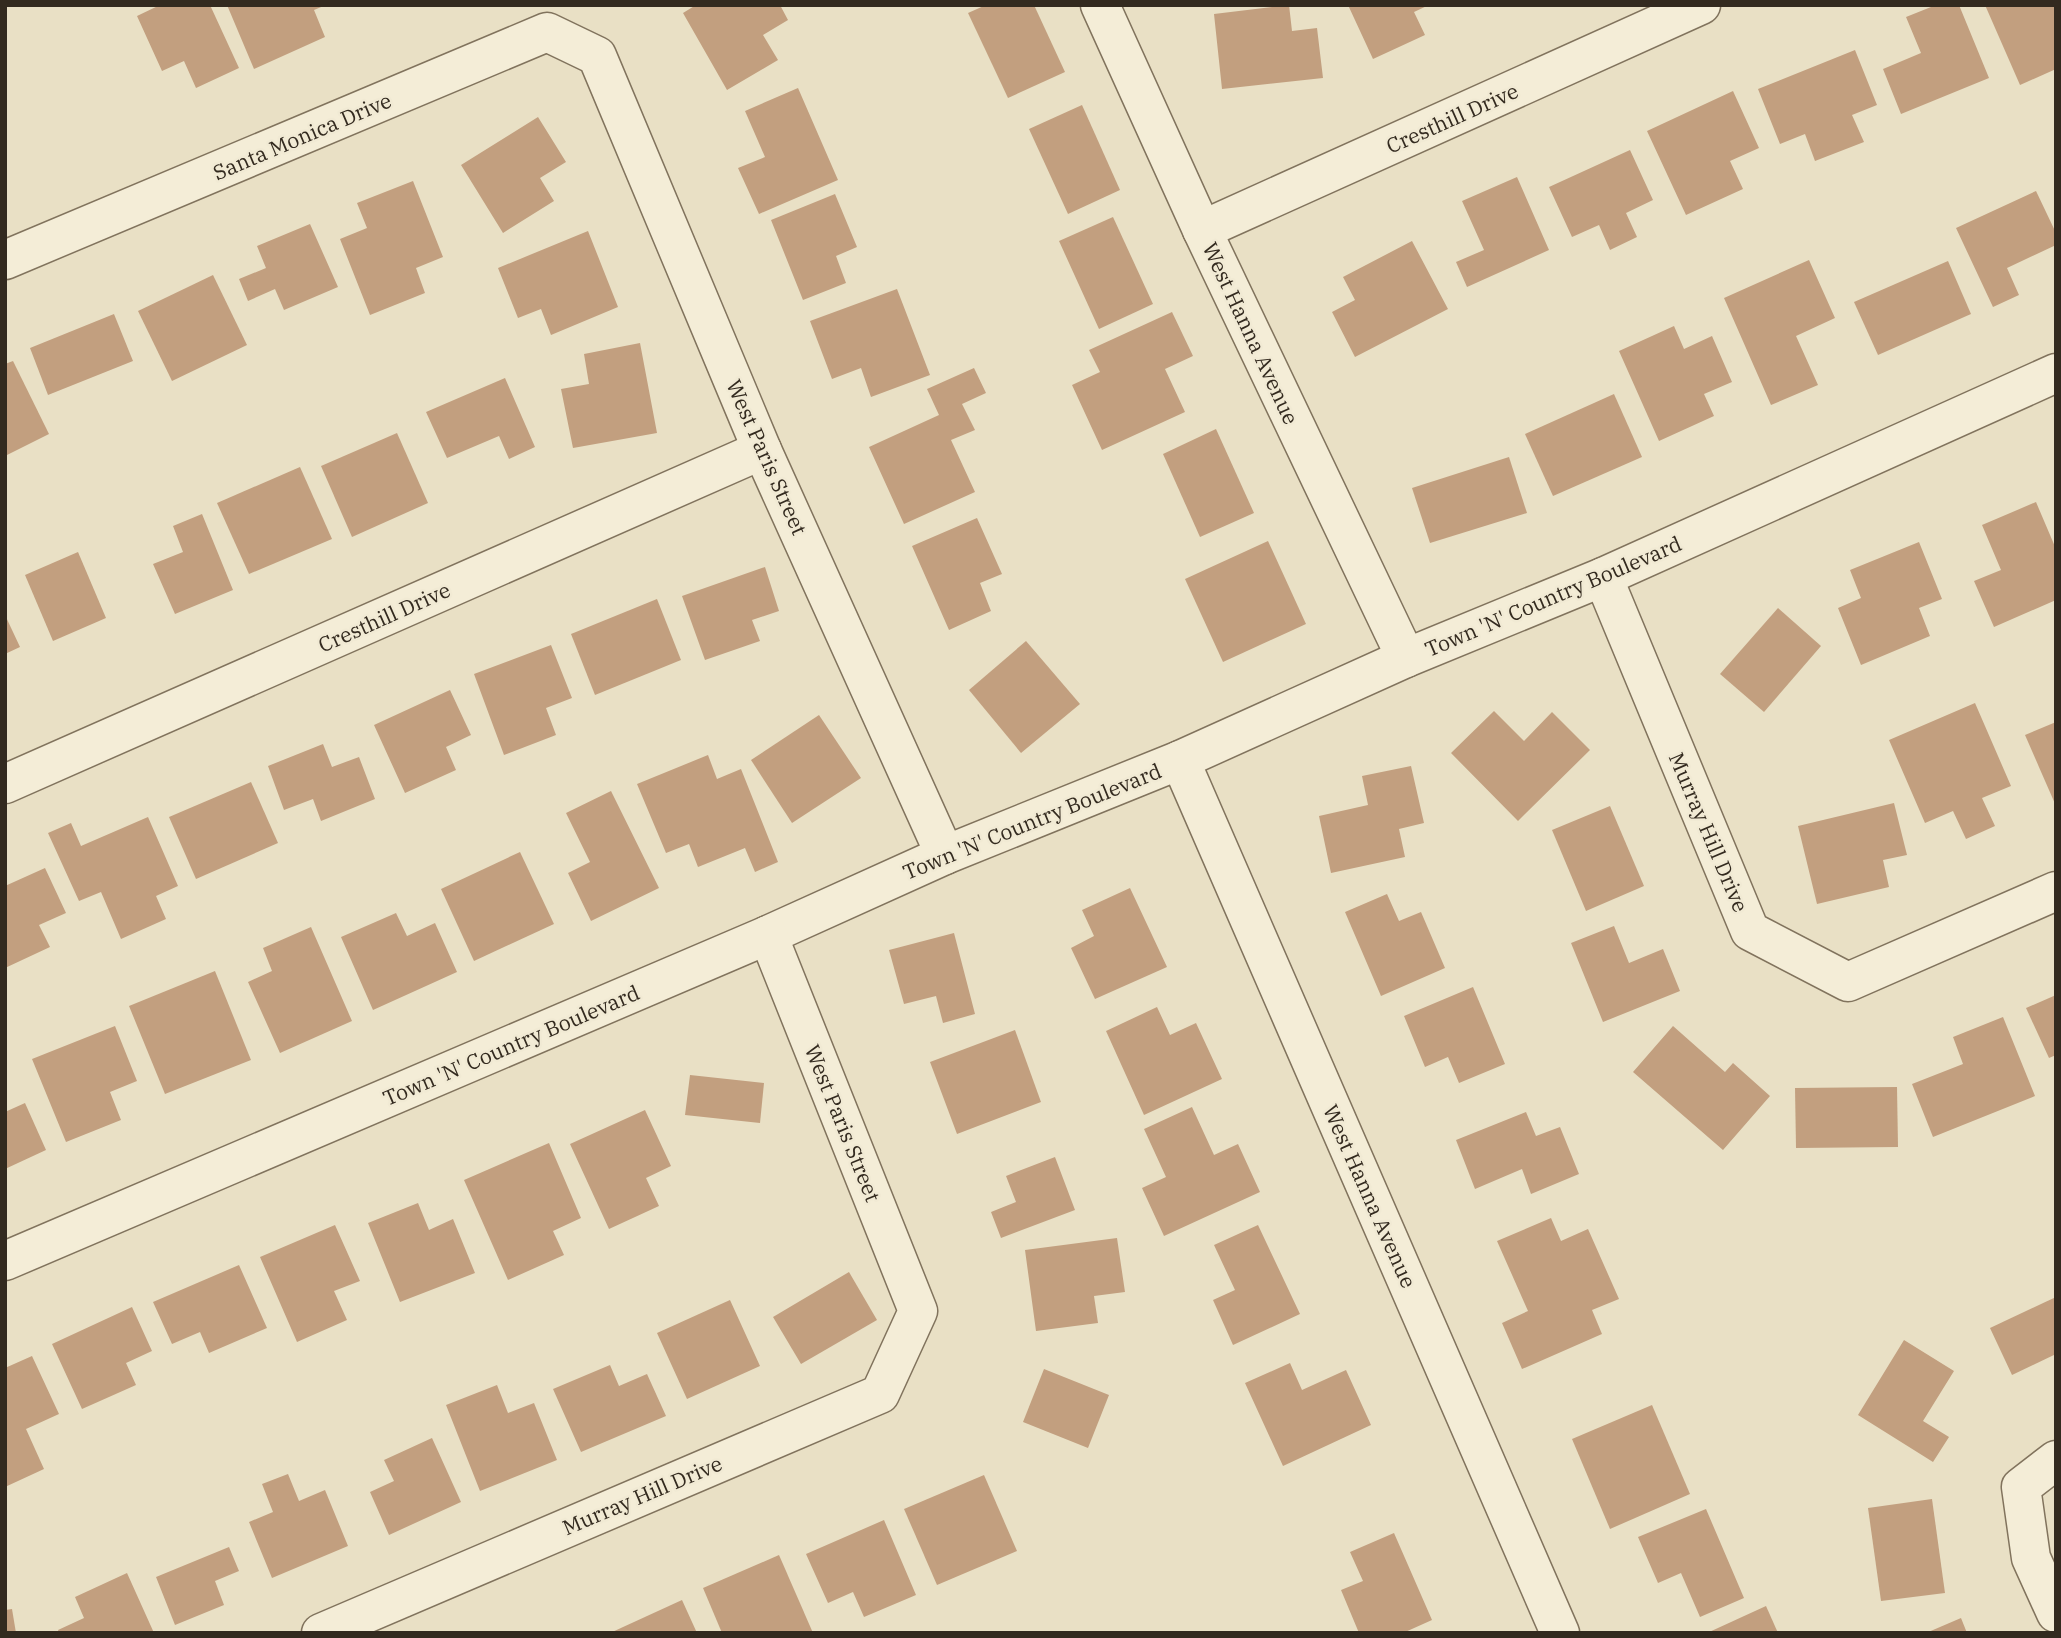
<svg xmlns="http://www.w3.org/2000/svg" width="2061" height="1638" font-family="'IBM Plex Serif',serif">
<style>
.building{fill:#c29f7f}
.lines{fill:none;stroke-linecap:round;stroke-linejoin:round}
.minor-casing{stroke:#81735d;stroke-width:41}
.minor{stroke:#f4edd7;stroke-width:38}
.labels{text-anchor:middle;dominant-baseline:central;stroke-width:5;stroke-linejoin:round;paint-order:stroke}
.street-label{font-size:21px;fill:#332a1f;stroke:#f1ead4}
</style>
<rect width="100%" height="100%" fill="#e9e0c5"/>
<g class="building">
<path d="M 160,5 L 210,5 L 239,68 L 196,88 L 184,61 L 162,71 L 137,16 Z"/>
<path d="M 227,5 L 326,5 L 314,10 L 325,37 L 254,69 Z"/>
<path d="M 696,5 L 780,5 L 788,20 L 763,35 L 778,60 L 727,90 L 683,13 Z"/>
<path d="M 986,5 L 1034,5 L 1065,72 L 1008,98 L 968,13 Z"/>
<path d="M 1289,5 L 1292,31 L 1317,28 L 1323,78 L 1222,89 L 1214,14 Z"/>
<path d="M 1348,5 L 1429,5 L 1414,12 L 1425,35 L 1373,59 Z"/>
<path d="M 1936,5 L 1959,5 L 1989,78 L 1901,114 L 1883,69 L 1921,53 L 1906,17 Z"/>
<path d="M 1985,5 L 2056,5 L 2056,69 L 2020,85 Z"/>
<path d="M 1855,50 L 1877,105 L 1852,115 L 1864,142 L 1815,161 L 1805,134 L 1780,144 L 1758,89 Z"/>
<path d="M 798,88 L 838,180 L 759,214 L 738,168 L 765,157 L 745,111 Z"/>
<path d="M 1733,91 L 1759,148 L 1730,161 L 1743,189 L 1686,215 L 1647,131 Z"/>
<path d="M 1082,105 L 1120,190 L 1068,214 L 1029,129 Z"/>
<path d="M 538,117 L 566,162 L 540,178 L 554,201 L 503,233 L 461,165 Z"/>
<path d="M 1630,150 L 1653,200 L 1626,213 L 1637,237 L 1610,250 L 1599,225 L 1572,237 L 1549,187 Z"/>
<path d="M 1517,177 L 1549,250 L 1467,287 L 1456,262 L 1484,250 L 1462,201 Z"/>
<path d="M 413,181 L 443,257 L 416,268 L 425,293 L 370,315 L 340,239 L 367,228 L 357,203 Z"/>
<path d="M 2036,191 L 2056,233 L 2056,245 L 2007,268 L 2019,295 L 1993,307 L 1956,228 Z"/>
<path d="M 835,194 L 857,247 L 836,256 L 846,283 L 803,300 L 771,220 Z"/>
<path d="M 1113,217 L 1153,304 L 1099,329 L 1059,241 Z"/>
<path d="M 310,224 L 338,287 L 284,310 L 275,289 L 248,301 L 239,279 L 266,268 L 257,246 Z"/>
<path d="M 588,231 L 618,307 L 551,335 L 541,309 L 518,318 L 498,268 Z"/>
<path d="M 1412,241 L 1448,309 L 1355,357 L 1332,312 L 1355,300 L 1343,277 Z"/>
<path d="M 1809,260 L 1835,318 L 1796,336 L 1818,385 L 1771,405 L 1724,298 Z"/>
<path d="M 1948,261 L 1971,314 L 1878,355 L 1854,302 Z"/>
<path d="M 213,275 L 247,345 L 172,381 L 138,311 Z"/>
<path d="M 897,289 L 930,375 L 871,397 L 861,368 L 832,379 L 810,321 Z"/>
<path d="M 1172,312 L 1193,356 L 1165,369 L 1185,412 L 1102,450 L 1072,385 L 1100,372 L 1089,350 Z"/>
<path d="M 114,314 L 133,361 L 48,395 L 30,348 Z"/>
<path d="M 1674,326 L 1684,349 L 1712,336 L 1732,382 L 1704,394 L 1714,416 L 1659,441 L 1619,351 Z"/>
<path d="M 640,343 L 657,433 L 573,448 L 561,389 L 589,384 L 584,354 Z"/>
<path d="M 13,361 L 49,434 L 5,456 L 5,364 Z"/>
<path d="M 974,368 L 986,393 L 962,404 L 975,430 L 951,440 L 975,492 L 904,524 L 869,447 L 939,415 L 927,389 Z"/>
<path d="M 505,378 L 535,447 L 509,459 L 499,436 L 447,458 L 426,412 Z"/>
<path d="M 1614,394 L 1642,457 L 1553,496 L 1525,434 Z"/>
<path d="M 1216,429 L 1254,513 L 1200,537 L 1163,454 Z"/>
<path d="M 397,433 L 428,503 L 352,537 L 321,466 Z"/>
<path d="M 1509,457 L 1527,513 L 1430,543 L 1412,488 Z"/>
<path d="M 300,467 L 332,539 L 249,574 L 217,503 Z"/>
<path d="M 2036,502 L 2056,549 L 2056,600 L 1994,627 L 1974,581 L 2001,570 L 1982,525 Z"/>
<path d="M 202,514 L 233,590 L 175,614 L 153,564 L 183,552 L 173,526 Z"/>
<path d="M 977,518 L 1002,574 L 980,583 L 991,611 L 949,630 L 912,546 Z"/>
<path d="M 1268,541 L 1306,624 L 1223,662 L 1185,579 Z"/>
<path d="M 1919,542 L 1942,599 L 1919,608 L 1930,636 L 1861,665 L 1838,608 L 1861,598 L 1850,570 Z"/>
<path d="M 78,552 L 106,618 L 53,641 L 25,575 Z"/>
<path d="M 765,567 L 779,611 L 752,620 L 760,641 L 705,660 L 682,596 Z"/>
<path d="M 657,599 L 681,660 L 595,695 L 571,634 Z"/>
<path d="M 1778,608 L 1821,646 L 1764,712 L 1720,674 Z"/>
<path d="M 5,615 L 20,647 L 5,654 Z"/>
<path d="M 1026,641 L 1080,704 L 1021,753 L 969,690 Z"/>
<path d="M 551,645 L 572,698 L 546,708 L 556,735 L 504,755 L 474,674 Z"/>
<path d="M 450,690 L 471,735 L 446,747 L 456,770 L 405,793 L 374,725 Z"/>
<path d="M 1975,703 L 2011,786 L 1982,798 L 1995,826 L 1966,839 L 1953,811 L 1925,823 L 1889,740 Z"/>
<path d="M 1494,711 L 1524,741 L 1552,712 L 1590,750 L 1518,821 L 1451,753 Z"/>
<path d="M 819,715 L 861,778 L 792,823 L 751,760 Z"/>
<path d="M 2056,722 L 2056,806 L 2025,735 Z"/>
<path d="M 323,744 L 332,767 L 359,757 L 375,799 L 321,821 L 313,799 L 284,810 L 268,766 Z"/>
<path d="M 708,755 L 717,779 L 741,769 L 778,862 L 755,872 L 745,848 L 698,867 L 689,844 L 666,853 L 637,784 Z"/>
<path d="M 1411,766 L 1424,823 L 1399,829 L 1405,857 L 1331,873 L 1319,816 L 1368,805 L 1362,776 Z"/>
<path d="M 251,782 L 278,843 L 196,879 L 169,817 Z"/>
<path d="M 611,791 L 659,888 L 591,921 L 568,873 L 590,862 L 566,813 Z"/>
<path d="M 1894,803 L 1907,855 L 1883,860 L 1889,887 L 1817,904 L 1798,826 Z"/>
<path d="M 1610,806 L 1644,886 L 1586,911 L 1552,830 Z"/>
<path d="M 148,817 L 178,886 L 156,896 L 166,919 L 121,939 L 101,892 L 79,901 L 48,833 L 71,823 L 81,846 Z"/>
<path d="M 520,852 L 554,924 L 474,961 L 441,889 Z"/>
<path d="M 45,868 L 66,913 L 39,925 L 50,947 L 5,968 L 5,886 Z"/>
<path d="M 1130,888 L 1167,967 L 1095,999 L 1071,948 L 1094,936 L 1082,910 Z"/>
<path d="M 1387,894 L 1399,921 L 1421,912 L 1445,968 L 1381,996 L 1345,912 Z"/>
<path d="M 396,913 L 407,936 L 435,923 L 457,972 L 373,1010 L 341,937 Z"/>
<path d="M 1614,926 L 1629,963 L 1663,949 L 1680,991 L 1603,1022 L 1571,943 Z"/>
<path d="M 311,927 L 352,1021 L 280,1053 L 248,982 L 272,971 L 263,948 Z"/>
<path d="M 954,933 L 975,1014 L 943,1023 L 936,996 L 904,1004 L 889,950 Z"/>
<path d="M 215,971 L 251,1060 L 165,1094 L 129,1006 Z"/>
<path d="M 1473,987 L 1505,1064 L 1459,1083 L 1448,1057 L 1425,1067 L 1404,1016 Z"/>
<path d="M 2056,995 L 2056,1055 L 2049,1058 L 2026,1008 Z"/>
<path d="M 1157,1007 L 1170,1035 L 1196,1023 L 1222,1079 L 1144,1115 L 1106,1031 Z"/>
<path d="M 2003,1017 L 2035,1096 L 1933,1137 L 1912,1084 L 1963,1064 L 1953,1037 Z"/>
<path d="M 115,1026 L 137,1081 L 110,1092 L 121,1120 L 66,1142 L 32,1059 Z"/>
<path d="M 1673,1026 L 1725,1072 L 1733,1063 L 1770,1096 L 1723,1150 L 1633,1072 Z"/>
<path d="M 1015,1030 L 1041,1102 L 957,1134 L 930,1062 Z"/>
<path d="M 690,1075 L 764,1083 L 760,1123 L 685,1115 Z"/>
<path d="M 1897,1087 L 1898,1147 L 1796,1148 L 1795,1088 Z"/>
<path d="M 25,1103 L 46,1150 L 5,1169 L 5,1112 Z"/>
<path d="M 1192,1107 L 1214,1155 L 1238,1144 L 1260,1192 L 1164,1236 L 1142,1188 L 1166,1177 L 1144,1129 Z"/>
<path d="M 645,1110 L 671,1166 L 646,1178 L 659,1206 L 609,1229 L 570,1144 Z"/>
<path d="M 1526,1112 L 1536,1136 L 1560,1127 L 1579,1174 L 1531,1194 L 1522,1169 L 1475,1189 L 1456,1140 Z"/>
<path d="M 549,1143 L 581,1218 L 553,1231 L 564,1255 L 508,1280 L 464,1180 Z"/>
<path d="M 1055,1157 L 1075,1210 L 1001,1238 L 991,1212 L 1016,1202 L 1006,1176 Z"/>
<path d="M 418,1203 L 429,1230 L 453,1219 L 475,1273 L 400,1302 L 368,1223 Z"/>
<path d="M 1551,1218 L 1561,1241 L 1588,1229 L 1619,1299 L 1592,1310 L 1602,1334 L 1522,1369 L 1502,1323 L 1528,1311 L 1497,1241 Z"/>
<path d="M 335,1225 L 360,1281 L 334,1291 L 347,1320 L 297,1342 L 260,1257 Z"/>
<path d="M 1258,1225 L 1300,1314 L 1233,1345 L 1213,1300 L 1235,1290 L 1214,1245 Z"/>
<path d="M 1117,1238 L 1125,1292 L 1094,1296 L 1098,1323 L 1036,1331 L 1025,1250 Z"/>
<path d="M 239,1265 L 267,1328 L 209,1353 L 200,1332 L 172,1344 L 153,1302 Z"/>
<path d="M 849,1272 L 877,1320 L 801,1364 L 773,1317 Z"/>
<path d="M 2056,1297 L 2056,1354 L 2012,1375 L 1990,1328 Z"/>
<path d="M 730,1300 L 760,1366 L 687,1399 L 657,1333 Z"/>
<path d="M 132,1307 L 152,1351 L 126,1363 L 136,1385 L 82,1409 L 52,1344 Z"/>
<path d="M 1904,1340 L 1954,1371 L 1923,1421 L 1949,1437 L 1933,1462 L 1858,1415 Z"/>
<path d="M 32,1356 L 59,1414 L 26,1429 L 44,1469 L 5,1487 L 5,1368 Z"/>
<path d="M 1290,1363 L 1302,1390 L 1346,1370 L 1371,1425 L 1283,1466 L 1245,1383 Z"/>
<path d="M 610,1365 L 619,1386 L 647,1374 L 666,1416 L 581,1452 L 553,1389 Z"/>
<path d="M 1044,1369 L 1109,1395 L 1088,1448 L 1023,1422 Z"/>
<path d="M 497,1385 L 508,1413 L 534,1403 L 557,1460 L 480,1491 L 446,1405 Z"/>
<path d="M 1652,1405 L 1690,1494 L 1610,1529 L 1572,1439 Z"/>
<path d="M 432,1438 L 461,1502 L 389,1535 L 370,1492 L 394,1481 L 384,1460 Z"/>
<path d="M 288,1474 L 299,1501 L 325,1490 L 348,1546 L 272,1578 L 249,1522 L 273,1512 L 262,1484 Z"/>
<path d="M 984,1475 L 1017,1551 L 937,1585 L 904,1509 Z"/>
<path d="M 1932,1499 L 1945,1593 L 1881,1601 L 1868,1508 Z"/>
<path d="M 1706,1509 L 1744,1598 L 1700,1617 L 1681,1573 L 1658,1583 L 1638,1537 Z"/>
<path d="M 884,1520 L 916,1595 L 864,1617 L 853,1592 L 828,1603 L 806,1554 Z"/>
<path d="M 1394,1533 L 1432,1620 L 1403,1633 L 1359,1633 L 1341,1590 L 1363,1581 L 1350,1552 Z"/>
<path d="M 229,1547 L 239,1571 L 215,1581 L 224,1605 L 175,1625 L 156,1577 Z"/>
<path d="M 779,1555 L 813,1633 L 722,1633 L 703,1588 Z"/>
<path d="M 127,1573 L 154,1633 L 59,1633 L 58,1630 L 84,1618 L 75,1597 Z"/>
<path d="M 682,1600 L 697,1633 L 610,1633 Z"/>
<path d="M 1766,1606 L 1778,1633 L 1707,1633 Z"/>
<path d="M 12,1609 L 16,1633 L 5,1633 L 5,1610 Z"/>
<path d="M 1961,1618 L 1967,1633 L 1926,1633 Z"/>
</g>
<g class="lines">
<defs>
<g id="minor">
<path d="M 1100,5 L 1202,230 L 1406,658"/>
<path d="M 1202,230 L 1701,5"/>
<path d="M 5,260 L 547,32 L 597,56 L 762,450 L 945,855"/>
<path d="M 1603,577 L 1750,931 L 1848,982 L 2056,891"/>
<path d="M 1180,760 L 1560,1633"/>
<path d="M 5,784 L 762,450"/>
<path d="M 5,1261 L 768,935 L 945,855 L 1180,760 L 1406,658 L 1603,577 L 2056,373"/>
<path d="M 2056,1460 L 2021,1487 L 2031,1558 L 2056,1613"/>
<path d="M 321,1633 L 880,1394 L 918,1311 L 768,935"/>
</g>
</defs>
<use href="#minor" class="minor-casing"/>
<use href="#minor" class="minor"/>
</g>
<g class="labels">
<g class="street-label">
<text transform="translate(1452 118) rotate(-24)">Cresthill Drive</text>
<text transform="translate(302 136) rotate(-23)">Santa Monica Drive</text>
<text transform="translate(1251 333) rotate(65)">West Hanna Avenue</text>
<text transform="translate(767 457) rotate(66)">West Paris Street</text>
<text transform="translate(1553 596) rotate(-23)">Town 'N' Country Boulevard</text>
<text transform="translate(384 617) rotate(-24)">Cresthill Drive</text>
<text transform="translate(1032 821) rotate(-22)">Town 'N' Country Boulevard</text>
<text transform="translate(1709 832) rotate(67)">Murray Hill Drive</text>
<text transform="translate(511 1045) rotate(-23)">Town 'N' Country Boulevard</text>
<text transform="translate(843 1123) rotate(68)">West Paris Street</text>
<text transform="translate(1370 1196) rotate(66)">West Hanna Avenue</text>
<text transform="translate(642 1495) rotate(-23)">Murray Hill Drive</text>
</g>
</g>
<rect width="2061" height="1638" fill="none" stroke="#332a1f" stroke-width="14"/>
</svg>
